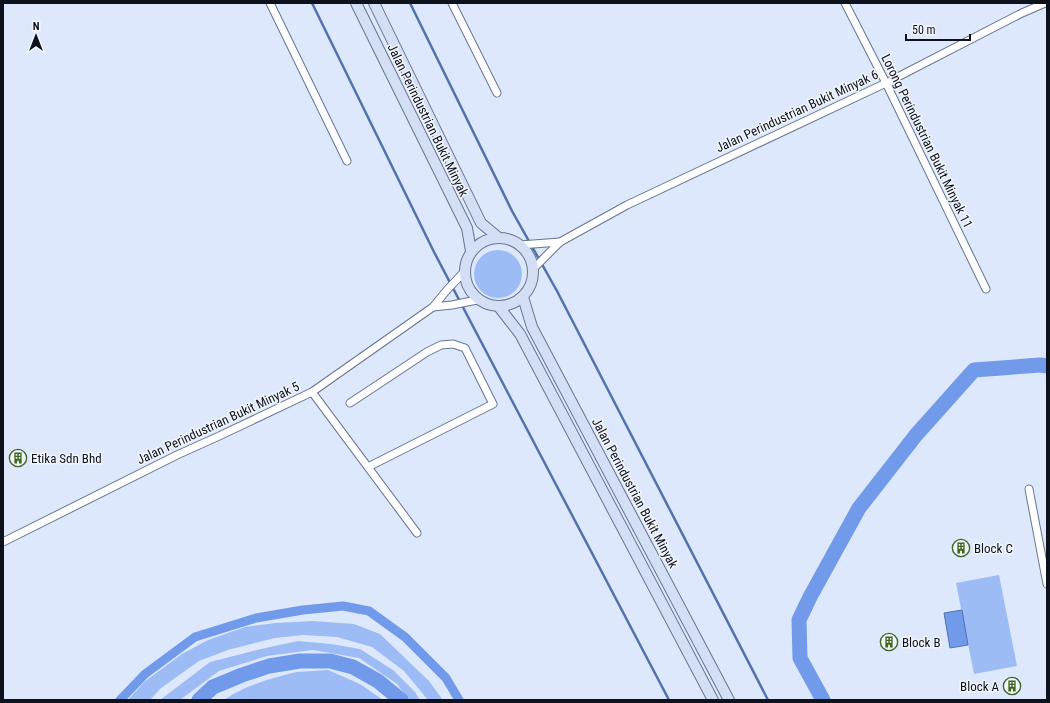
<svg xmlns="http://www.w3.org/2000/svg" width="1050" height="703" font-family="'Roboto Condensed',sans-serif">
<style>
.green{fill:#9dbcf6}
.water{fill:#719aeb;stroke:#5371ad}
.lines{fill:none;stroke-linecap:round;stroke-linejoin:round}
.stream{stroke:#5371ad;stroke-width:2.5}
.canal{stroke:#719aeb;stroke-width:9}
.river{stroke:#719aeb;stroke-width:15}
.minor-casing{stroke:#667591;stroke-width:9}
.secondary-casing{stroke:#667591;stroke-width:12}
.minor{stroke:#fff;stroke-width:7}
.secondary{stroke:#d4dff6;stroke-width:10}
.labels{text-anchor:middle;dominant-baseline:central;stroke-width:3;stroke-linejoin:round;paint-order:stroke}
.street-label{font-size:13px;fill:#0d121d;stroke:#f2f5fc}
.poi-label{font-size:13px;fill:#0d121d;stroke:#f2f5fc;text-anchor:start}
</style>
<rect width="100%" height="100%" fill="#dee8fc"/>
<g class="green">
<circle cx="498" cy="274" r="24"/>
<path d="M 999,575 L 1017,666 L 974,674 L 956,583 Z"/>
<path d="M 313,621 L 354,624 L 380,634 L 429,681 L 443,700 L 428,700 L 404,671 L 372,647 L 337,637 L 303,635 L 275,638 L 228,650 L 199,661 L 161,688 L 150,700 L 128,700 L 144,682 L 182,654 L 208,640 L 245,627 L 276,623 Z"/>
<path d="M 298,641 L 331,644 L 360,649 L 393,670 L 415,692 L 420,700 L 409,700 L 397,684 L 359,658 L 313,650 L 267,656 L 219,671 L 180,700 L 160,700 L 210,662 L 261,649 Z"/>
<path d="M 328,670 L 360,684 L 383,700 L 224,700 C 242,686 275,677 297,672 C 307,671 318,671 328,670 Z"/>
</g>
<path class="water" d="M 962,610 L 968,645 L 950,648 L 944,613 Z"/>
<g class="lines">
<g class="stream">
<path d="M 312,3 L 434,252 L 669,700"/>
<path d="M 410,3 L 512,211 L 557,291 L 768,700"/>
</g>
<path class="canal" d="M 120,700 L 145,674 L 195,637 L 256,618 L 303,610 L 343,606 L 369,611 L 405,637 L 446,678 L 459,700"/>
<g class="river">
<path d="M 199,700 L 213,687 L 242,675 L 269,666 L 300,661 L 330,661 L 353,667 L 378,681 L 401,700"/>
<path d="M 823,700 L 800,658 L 799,620 L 810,597 L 859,508 L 916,435 L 974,370 L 1040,365 L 1047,366"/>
</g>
<defs>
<g id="minor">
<path d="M 270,3 L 347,161"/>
<path d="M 452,3 L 497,93"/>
<path d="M 845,3 L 886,83 L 986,289"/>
<path d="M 520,245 L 560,242"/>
<path d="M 533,269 L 560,242 L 627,205 L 886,83 L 1022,13 L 1045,3"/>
<path d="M 433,307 L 452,305 L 477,300"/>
<path d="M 312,392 L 417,533"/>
<path d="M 350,403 L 427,352 L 441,345 L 453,344 L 465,348 L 493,404 L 368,467"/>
<path d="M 1029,489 L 1047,584"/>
<path d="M 3,542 L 177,455 L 217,437 L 312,392 L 433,307 L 447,290 L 464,272"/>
</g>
<g id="secondary">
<path d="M 356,3 L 467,228 L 471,251"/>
<path d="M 374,3 L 481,223 L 499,238"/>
<circle cx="499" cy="272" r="34"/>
<path d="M 523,297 L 532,327 L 729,700"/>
<path d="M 499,307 L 520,334 L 713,700"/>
</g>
</defs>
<use href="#minor" class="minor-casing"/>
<use href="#secondary" class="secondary-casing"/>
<use href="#minor" class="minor"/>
<use href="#secondary" class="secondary"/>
</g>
<defs>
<symbol id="building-ring" viewBox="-11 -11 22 22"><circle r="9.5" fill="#f2f5fc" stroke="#406721" stroke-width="1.5"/><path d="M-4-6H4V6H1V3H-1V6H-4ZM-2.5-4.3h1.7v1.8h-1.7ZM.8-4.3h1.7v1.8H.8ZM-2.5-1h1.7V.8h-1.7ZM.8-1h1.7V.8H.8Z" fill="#406721"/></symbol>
</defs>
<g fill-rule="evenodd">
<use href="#building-ring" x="8" y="448" width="20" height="20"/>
<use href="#building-ring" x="951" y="538" width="20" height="20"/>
<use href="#building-ring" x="879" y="632" width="20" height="20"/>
<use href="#building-ring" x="1002" y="676" width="20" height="20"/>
</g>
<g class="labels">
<g class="street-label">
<text transform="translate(797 111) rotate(-25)">Jalan Perindustrian Bukit Minyak 6</text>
<text transform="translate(428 120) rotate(64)">Jalan Perindustrian Bukit Minyak</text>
<text transform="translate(927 141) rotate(64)">Lorong Perindustrian Bukit Minyak 11</text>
<text transform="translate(218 423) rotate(-25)">Jalan Perindustrian Bukit Minyak 5</text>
<text transform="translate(635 493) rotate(62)">Jalan Perindustrian Bukit Minyak</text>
</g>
<g class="poi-label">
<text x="31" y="458">Etika Sdn Bhd</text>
<text x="974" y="548">Block C</text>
<text x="902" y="642">Block B</text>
<text x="999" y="686" text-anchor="end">Block A</text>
</g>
</g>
<rect width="1050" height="703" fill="none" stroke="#0d121d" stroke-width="8"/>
<g transform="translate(36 36)" stroke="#f2f5fc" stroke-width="3" paint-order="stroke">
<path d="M0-3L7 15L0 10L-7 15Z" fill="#0d121d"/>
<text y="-6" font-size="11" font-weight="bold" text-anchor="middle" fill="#0d121d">N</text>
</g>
<path d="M906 34v6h64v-6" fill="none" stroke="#0d121d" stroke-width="2"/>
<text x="912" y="34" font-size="12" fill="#0d121d" stroke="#f2f5fc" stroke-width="3" paint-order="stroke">50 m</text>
</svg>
